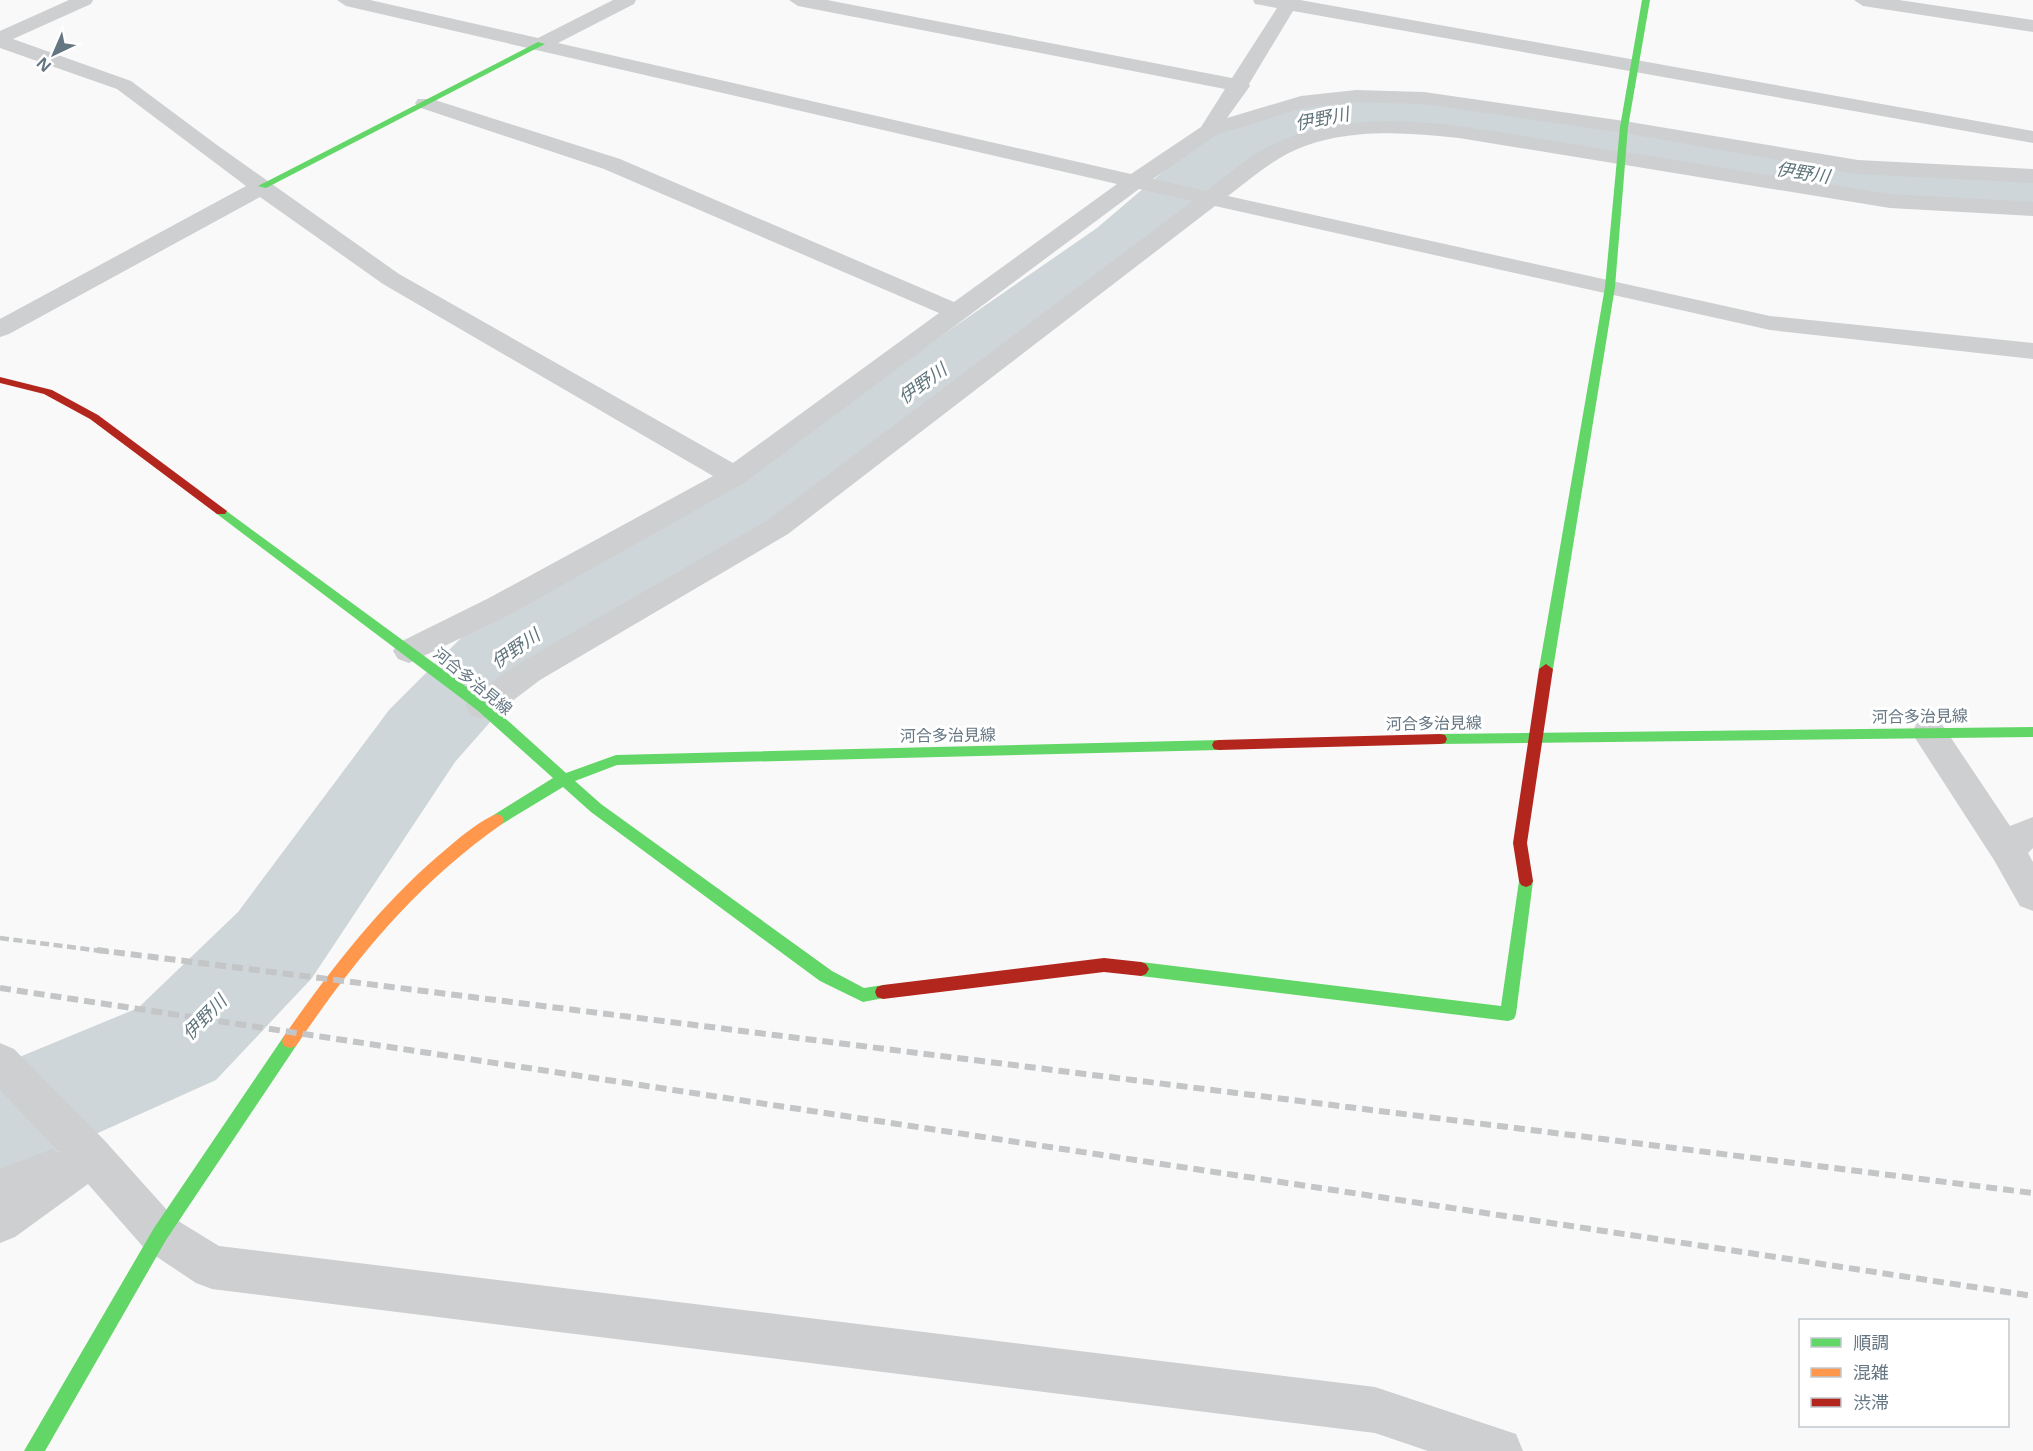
<svg xmlns="http://www.w3.org/2000/svg" width="2033" height="1451" font-family="'Noto Sans','Noto Sans JP',sans-serif">
<style>
.lines{fill:none;stroke-linecap:round;stroke-linejoin:round}
.river{fill:#ced6d9;fill-rule:evenodd}
.street{fill:#cecfd0;fill-rule:evenodd}
.fast{fill:#63d668;fill-rule:evenodd}
.slow{fill:#ff974d;fill-rule:evenodd}
.jam{fill:#b3261e;fill-rule:evenodd}
.rail-far1{stroke:#c3c5c6;stroke-width:4.5;stroke-dasharray:9 4.5;stroke-linecap:butt}
.rail{stroke:#c3c5c6;stroke-width:6;stroke-dasharray:11 6;stroke-linecap:butt}
.labels{text-anchor:middle;dominant-baseline:central;stroke-width:6;stroke-linejoin:round;paint-order:stroke}
.street-label{font-size:16px;fill:#657683;stroke:#fff}
.water-label{font-size:18px;font-style:italic;fill:#60757c;stroke:#fff}
</style>
<rect width="100%" height="100%" fill="#f9f9f9"/>
<g class="lines">
<path class="river" d="M 1393,93 L 1460,98 L 1856,161 L 2033,174 L 2033,212 L 1856,199 L 1460,134 L 1393,127 L 1349,129 L 1301,139 L 1247,162 L 1143,256 L 775,529 L 529,678 L 455,762 L 312,978 L 216,1080 L 0,1177 L 0,1065 L 138,1008 L 238,912 L 389,710 L 467,632 L 717,491 L 1097,228 L 1205,136 L 1263,112 L 1284,107 L 1349,95 Z"/>
<g class="street">
<path d="M 69,0 L 93,0 L 91,4 L 13,39 L 131,81 L 217,145 L 399,274 L 733,463 L 939,313 L 604,169 L 418,107 L 415,103 L 418,99 L 432,99 L 620,159 L 954,302 L 1117,184 L 346,6 L 337,0 L 370,0 L 538,38 L 613,0 L 636,0 L 634,4 L 558,43 L 1131,174 L 1201,127 L 1225,89 L 798,6 L 789,0 L 827,0 L 1232,78 L 1277,8 L 1255,4 L 1253,0 L 1300,0 L 2033,131 L 2033,143 L 1293,11 L 1249,84 L 1250,86 L 1227,118 L 1301,96 L 1356,90 L 1424,92 L 1624,121 L 1858,160 L 2033,169 L 2033,183 L 1858,174 L 1624,133 L 1424,104 L 1356,102 L 1303,108 L 1216,135 L 1153,179 L 1206,191 C 1227,176 1247,157 1270,146 C 1328,116 1396,119 1459,126 L 1890,194 L 2033,202 L 2033,216 L 1890,208 L 1459,138 C 1402,132 1338,127 1285,155 C 1265,166 1246,182 1228,196 L 1770,316 L 2033,343 L 2033,359 L 1770,330 L 1215,206 L 788,534 L 540,680 L 494,715 L 482,719 L 470,715 L 466,706 L 470,697 L 518,664 L 768,520 L 1193,201 L 1139,189 L 744,483 L 511,614 L 409,663 L 398,659 L 393,651 L 398,643 L 489,598 L 713,476 L 383,284 L 260,197 L 9,334 L 0,337 L 0,319 L 246,186 L 117,89 L 0,48 L 0,31 Z"/>
<path d="M 1854,0 L 1899,0 L 2033,20 L 2033,32 L 1863,6 Z"/>
<path d="M 1929,719 L 1941,723 L 2010,826 L 2033,817 L 2033,848 L 2028,853 L 2033,862 L 2033,911 L 2020,906 L 1994,860 L 1917,741 L 1912,732 L 1917,723 Z"/>
<path d="M 0,1043 L 14,1049 L 106,1142 L 175,1219 L 219,1246 L 1375,1387 L 1516,1434 L 1523,1451 L 1428,1451 L 1375,1433 L 212,1289 L 196,1283 L 145,1249 L 88,1184 L 15,1237 L 0,1243 L 0,1169 L 52,1149 L 59,1152 L 0,1090 Z"/>
</g>
<g class="fast">
<path d="M 1642,0 L 1650,0 L 1628,127 L 1615,287 L 1553,669 L 1546,674 L 1539,669 L 1605,287 L 1620,127 Z"/>
<path d="M 538,42 L 545,44 L 266,188 L 258,186 Z"/>
<path d="M 221,507 L 487,702 L 566,773 L 616,755 L 1219,740 L 1224,741 L 1226,745 L 1224,749 L 1219,750 L 617,765 L 575,781 L 601,804 L 832,971 L 864,988 L 883,985 L 889,987 L 891,992 L 889,997 L 863,1002 L 820,981 L 591,812 L 563,787 L 502,824 L 497,826 L 492,824 L 490,820 L 492,816 L 553,778 L 477,710 L 217,514 L 215,511 Z"/>
<path d="M 2033,727 L 2033,737 L 1440,744 L 1435,743 L 1433,739 L 1435,735 L 1440,734 Z"/>
<path d="M 1526,875 L 1531,877 L 1533,881 L 1516,1014 L 1514,1019 L 1508,1021 L 1141,976 L 1136,974 L 1133,969 L 1136,964 L 1141,962 L 1501,1006 L 1519,881 L 1521,877 Z"/>
<path d="M 290,1034 L 296,1036 L 298,1041 L 296,1046 L 166,1240 L 45,1451 L 24,1451 L 154,1228 L 284,1036 Z"/>
</g>
<path class="slow" d="M 497,814 L 502,816 L 504,820 L 502,824 C 415,885 355,959 296,1046 L 290,1048 L 284,1046 L 282,1041 L 284,1036 C 333,966 385,899 451,845 C 464,834 481,820 497,814 Z"/>
<g class="jam">
<path d="M 0,377 L 52,390 L 98,415 L 227,511 L 225,514 L 217,514 L 90,419 L 44,394 L 0,383 Z"/>
<path d="M 1546,664 L 1553,669 L 1527,843 L 1533,881 L 1531,885 L 1526,887 L 1521,885 L 1519,881 L 1513,843 L 1539,669 Z"/>
<path d="M 1440,734 L 1445,735 L 1447,739 L 1445,743 L 1440,744 L 1219,750 L 1214,749 L 1212,745 L 1214,741 L 1219,740 Z"/>
<path d="M 1104,958 L 1141,962 L 1146,964 L 1149,969 L 1146,974 L 1141,976 L 1104,972 L 883,999 L 877,997 L 875,992 L 877,987 L 883,985 Z"/>
</g>
<path class="rail-far1" d="M 0,938 L 109,952"/>
<g class="rail">
<path d="M 97,950 L 2033,1193"/>
<path d="M 0,988 L 2033,1296"/>
</g>
</g>
<g class="labels">
<g class="street-label">
<text transform="translate(473 681) rotate(39)">河合多治見線</text>
<text transform="translate(1920 716) rotate(-1)">河合多治見線</text>
<text transform="translate(1434 723) rotate(-1)">河合多治見線</text>
<text transform="translate(948 735) rotate(-1)">河合多治見線</text>
</g>
<g class="water-label">
<text transform="translate(1322 118) rotate(-11)">伊野川</text>
<text transform="translate(1803 172) rotate(9)">伊野川</text>
<text transform="translate(922 383) rotate(-36)">伊野川</text>
<text transform="translate(515 648) rotate(-35)">伊野川</text>
<text transform="translate(204 1017) rotate(-46)">伊野川</text>
</g>
</g>
<rect x="1799" y="1319" width="210" height="108" fill="#ffffff" stroke="#c1c8cd" stroke-width="1.5"/>
<rect x="1811" y="1338" width="30" height="9" fill="#63d668" stroke="#c1c8cd" stroke-width="1.5"/>
<text x="1853" y="1349" font-size="18" fill="#657683">順調</text>
<rect x="1811" y="1368" width="30" height="9" fill="#ff974d" stroke="#c1c8cd" stroke-width="1.5"/>
<text x="1853" y="1379" font-size="18" fill="#657683">混雑</text>
<rect x="1811" y="1398" width="30" height="9" fill="#b3261e" stroke="#c1c8cd" stroke-width="1.5"/>
<text x="1853" y="1409" font-size="18" fill="#657683">渋滞</text>
<g transform="translate(54 54) rotate(224)" stroke="#ffffff" stroke-width="4.5" paint-order="stroke">
<path d="M0-4.5L10 22L0 15L-10 22Z" fill="#657683"/>
<text y="-9" font-size="16" font-weight="bold" text-anchor="middle" fill="#657683">N</text>
</g>
</svg>
